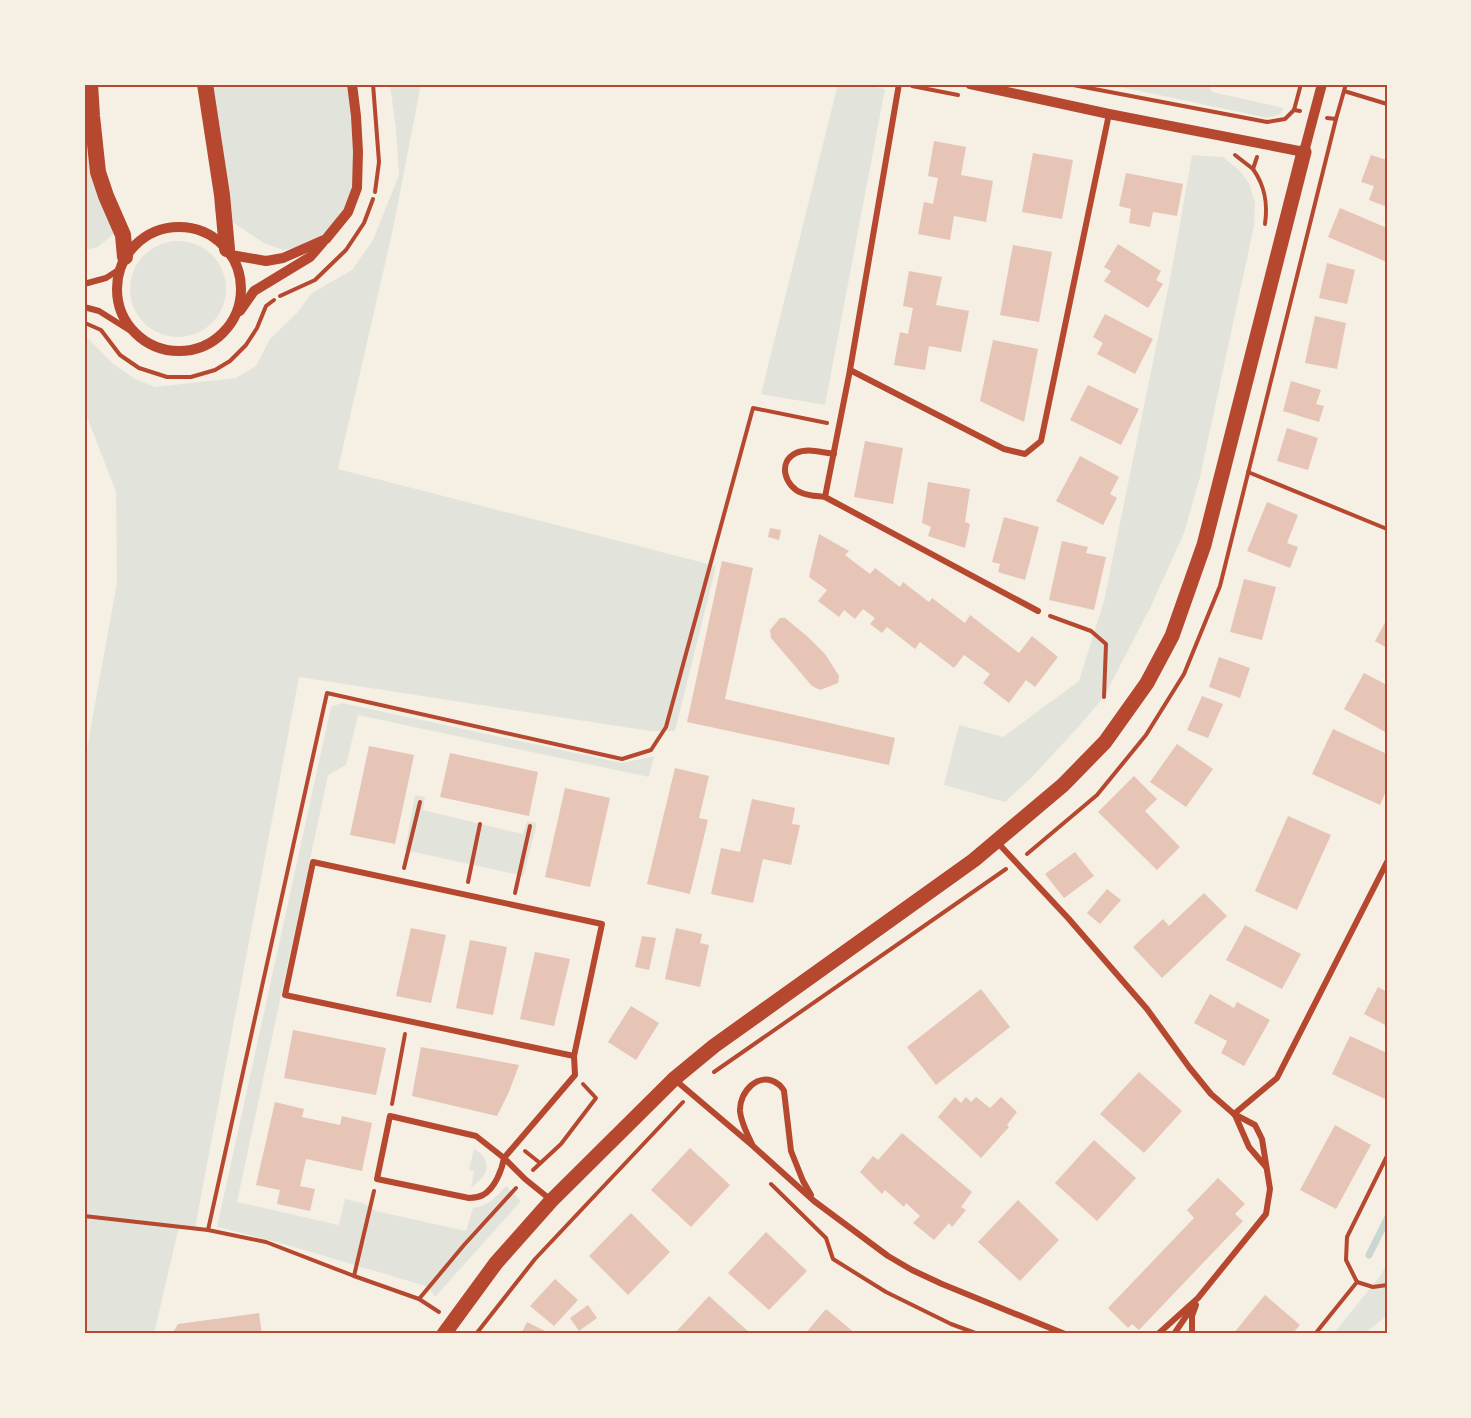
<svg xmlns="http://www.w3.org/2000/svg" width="1471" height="1418" font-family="Karla,sans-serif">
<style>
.green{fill:#e2e4dc}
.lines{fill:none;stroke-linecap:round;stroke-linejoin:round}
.stream{stroke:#c9d6d2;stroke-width:7}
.building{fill:#e6c5b7}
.path{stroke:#b5482f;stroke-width:4}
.minor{stroke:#b5482f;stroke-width:6}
.tertiary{stroke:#b5482f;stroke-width:10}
.primary{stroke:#b5482f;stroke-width:15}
.trunk{stroke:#b5482f;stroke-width:16}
.neatline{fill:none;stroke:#b5482f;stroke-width:2}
</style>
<rect width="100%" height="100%" fill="#f6efe4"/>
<g class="green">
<path d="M 84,84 L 100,176 L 121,227 L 98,247 L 84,250 Z"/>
<path d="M 212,84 L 354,84 L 361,167 L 341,219 L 319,237 L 299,247 L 283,250 L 264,243 L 214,210 L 219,153 Z"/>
<path d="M 390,84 L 421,84 L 393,229 L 338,469 L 716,566 L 675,731 L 650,731 L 299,677 L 195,1228 L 179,1226 L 154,1334 L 84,1334 L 84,765 L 117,583 L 116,492 L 84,409 L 84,334 L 112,363 L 135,379 L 155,387 L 236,378 L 256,366 L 270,339 L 297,313 L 312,293 L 352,270 L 373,240 L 399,175 L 396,130 Z"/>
<path d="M 838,84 L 861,84 L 885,89 L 825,405 L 761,394 Z"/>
<path d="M 1107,84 L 1208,84 L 1212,92 L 1284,108 L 1280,114 L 1268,118 Z"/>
<path d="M 1192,155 L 1223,157 L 1239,170 L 1249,183 L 1255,203 L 1254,226 L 1200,477 L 1184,533 L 1151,606 L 1104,697 L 1080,725 L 1032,777 L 1005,802 L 944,785 L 959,725 L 1003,737 L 1079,681 L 1104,601 L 1172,269 Z"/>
<circle cx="178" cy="289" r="48"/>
<path d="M 342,703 L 622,763 L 654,756 L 649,777 L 358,715 L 346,765 L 328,775 L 237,1202 L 339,1225 L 345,1199 L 362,1203 L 376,1211 L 466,1231 L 473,1208 C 488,1206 496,1197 506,1186 L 521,1201 L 435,1297 L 429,1287 L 277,1242 L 217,1227 L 331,707 Z"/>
<path d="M 415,795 L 425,797 L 423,810 L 523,834 L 527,821 L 537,823 L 523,877 L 514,874 L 405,850 Z"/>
<path d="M 474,1149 C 483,1153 490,1163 485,1173 C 482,1179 476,1183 471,1188 L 474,1171 L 469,1170 Z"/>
<path d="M 1387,1264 L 1387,1316 L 1363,1334 L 1333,1334 L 1381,1275 Z"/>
</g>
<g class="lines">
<path class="stream" d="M 1369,1255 L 1387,1219"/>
</g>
<g class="building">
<path d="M 934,141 L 966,147 L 961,175 L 993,181 L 986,222 L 954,216 L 950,240 L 918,234 L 924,202 L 933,204 L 938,178 L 928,176 Z"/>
<path d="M 1033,153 L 1073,160 L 1062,219 L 1022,212 Z"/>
<path d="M 1371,155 L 1387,160 L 1387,207 L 1369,200 L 1374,186 L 1361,182 Z"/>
<path d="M 1126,173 L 1183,184 L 1177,216 L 1153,212 L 1150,227 L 1129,223 L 1131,209 L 1119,206 Z"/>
<path d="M 1340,208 L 1387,228 L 1387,262 L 1328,237 Z"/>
<path d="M 1118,244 L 1161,271 L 1156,280 L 1163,284 L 1148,308 L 1104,281 L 1111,271 L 1104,267 Z"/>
<path d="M 1013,245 L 1052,252 L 1039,322 L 1000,315 Z"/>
<path d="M 1327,263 L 1355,270 L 1347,304 L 1319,298 Z"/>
<path d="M 909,271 L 942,277 L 936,305 L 969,311 L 961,352 L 929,346 L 925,370 L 894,365 L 900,332 L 908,334 L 913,308 L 903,306 Z"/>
<path d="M 1105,314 L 1153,339 L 1135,374 L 1097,354 L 1103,343 L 1093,337 Z"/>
<path d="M 1315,316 L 1346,323 L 1337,369 L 1305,363 Z"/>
<path d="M 993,340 L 1038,349 L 1024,422 L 980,401 Z"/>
<path d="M 1291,381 L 1321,390 L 1316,404 L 1324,406 L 1319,422 L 1283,411 Z"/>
<path d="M 1088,385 L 1139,409 L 1121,445 L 1070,420 Z"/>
<path d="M 1287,428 L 1318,438 L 1308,470 L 1277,461 Z"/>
<path d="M 865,441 L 903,448 L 893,504 L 854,497 Z"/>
<path d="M 1080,456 L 1119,477 L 1110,494 L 1117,498 L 1103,525 L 1056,501 Z"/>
<path d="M 928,482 L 970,489 L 965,522 L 970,524 L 965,548 L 928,536 L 931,527 L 922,523 Z"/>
<path d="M 1267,502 L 1298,515 L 1287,543 L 1298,547 L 1290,568 L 1247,551 Z"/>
<path d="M 1004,517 L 1039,527 L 1025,580 L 998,572 L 1000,564 L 992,562 Z"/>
<path d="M 770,528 L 781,530 L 779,540 L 768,537 Z"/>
<path d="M 819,534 L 849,551 L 845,555 L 870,574 L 875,568 L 900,587 L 903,582 L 929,602 L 932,598 L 965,623 L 970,615 L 1019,653 L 1032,636 L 1058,657 L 1035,687 L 1026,680 L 1009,703 L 983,683 L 990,674 L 964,655 L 954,668 L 920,642 L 915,649 L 887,627 L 882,633 L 870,624 L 875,618 L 863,609 L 855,619 L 844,610 L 839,617 L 818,601 L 827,590 L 809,577 Z"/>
<path d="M 1062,541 L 1088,547 L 1086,553 L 1106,557 L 1094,610 L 1049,600 Z"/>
<path d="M 722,561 L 753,568 L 725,699 L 895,738 L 889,765 L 687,722 Z"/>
<path d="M 1244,579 L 1276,587 L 1262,640 L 1230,632 Z"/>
<path d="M 780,618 L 785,618 L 808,637 L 825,654 L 839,676 L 838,683 L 820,690 L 812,686 L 771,638 L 770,630 Z"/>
<path d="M 1387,619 L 1387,648 L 1375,641 Z"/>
<path d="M 1219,657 L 1250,668 L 1240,698 L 1209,687 Z"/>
<path d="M 1364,673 L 1387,685 L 1387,733 L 1344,709 Z"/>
<path d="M 1202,696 L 1223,704 L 1208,738 L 1187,730 Z"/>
<path d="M 1333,729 L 1387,754 L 1387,789 L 1380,805 L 1312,774 Z"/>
<path d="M 1177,744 L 1213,769 L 1186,807 L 1150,782 Z"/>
<path d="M 369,746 L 414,755 L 395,844 L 350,835 Z"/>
<path d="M 450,753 L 538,772 L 529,816 L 440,797 Z"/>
<path d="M 675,768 L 709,776 L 699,818 L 708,820 L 690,894 L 647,884 Z"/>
<path d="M 1134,776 L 1157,799 L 1145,811 L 1180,847 L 1157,870 L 1098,812 Z"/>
<path d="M 565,788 L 610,798 L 590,887 L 545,877 Z"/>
<path d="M 752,799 L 795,808 L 792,824 L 800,825 L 791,865 L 763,859 L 753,903 L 711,894 L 721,848 L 740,852 Z"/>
<path d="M 1288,816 L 1331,835 L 1297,910 L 1255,891 Z"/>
<path d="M 1075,852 L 1094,876 L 1064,898 L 1045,874 Z"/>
<path d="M 1107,889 L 1121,900 L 1100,924 L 1087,913 Z"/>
<path d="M 1204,893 L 1227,916 L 1162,978 L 1133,947 L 1163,919 L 1169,926 Z"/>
<path d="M 1245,925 L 1301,954 L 1282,989 L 1226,960 Z"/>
<path d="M 411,928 L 446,935 L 431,1003 L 396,996 Z"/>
<path d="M 676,928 L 702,934 L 700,943 L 709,945 L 700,987 L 665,979 Z"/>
<path d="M 642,936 L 656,938 L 649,970 L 635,967 Z"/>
<path d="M 470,940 L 507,947 L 493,1015 L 456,1008 Z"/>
<path d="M 535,952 L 570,959 L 554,1026 L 520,1019 Z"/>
<path d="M 1378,987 L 1387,992 L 1387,1026 L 1364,1014 Z"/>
<path d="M 981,989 L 1010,1027 L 936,1085 L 907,1047 Z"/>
<path d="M 1210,994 L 1234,1008 L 1237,1002 L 1270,1020 L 1244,1066 L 1221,1053 L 1227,1041 L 1194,1023 Z"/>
<path d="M 631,1006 L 659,1023 L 636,1060 L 608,1042 Z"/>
<path d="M 293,1030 L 386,1048 L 376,1095 L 284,1078 Z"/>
<path d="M 1350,1036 L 1387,1053 L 1387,1100 L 1332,1074 Z"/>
<path d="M 421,1047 L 519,1065 L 509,1092 L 497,1116 L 412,1096 Z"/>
<path d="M 1139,1072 L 1182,1111 L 1144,1153 L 1100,1114 Z"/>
<path d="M 955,1097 L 961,1103 L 966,1097 L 971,1102 L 976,1097 L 990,1108 L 1001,1097 L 1017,1112 L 1007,1125 L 1009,1127 L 981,1158 L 938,1117 Z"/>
<path d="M 275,1102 L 304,1109 L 302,1117 L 340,1125 L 342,1116 L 372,1123 L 362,1171 L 306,1159 L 300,1186 L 315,1189 L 310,1211 L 277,1204 L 280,1190 L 256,1185 Z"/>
<path d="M 1335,1125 L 1371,1145 L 1336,1209 L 1300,1190 Z"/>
<path d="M 902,1133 L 972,1192 L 961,1207 L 966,1210 L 952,1227 L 949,1223 L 934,1240 L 913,1223 L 920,1216 L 906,1203 L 904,1207 L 885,1190 L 882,1194 L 860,1172 L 873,1156 L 878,1160 Z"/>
<path d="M 1094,1140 L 1136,1178 L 1097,1221 L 1055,1183 Z"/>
<path d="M 690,1148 L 730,1185 L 691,1227 L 651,1190 Z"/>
<path d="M 1218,1178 L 1245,1204 L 1235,1214 L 1243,1221 L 1139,1330 L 1132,1324 L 1128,1328 L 1108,1308 L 1194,1218 L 1187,1210 Z"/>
<path d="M 1018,1200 L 1059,1240 L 1020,1281 L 978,1242 Z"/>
<path d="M 631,1213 L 670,1252 L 628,1295 L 589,1256 Z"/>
<path d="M 766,1232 L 807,1271 L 769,1310 L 728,1273 Z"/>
<path d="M 555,1279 L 578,1300 L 554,1326 L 530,1306 Z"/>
<path d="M 1265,1295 L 1300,1325 L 1292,1334 L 1233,1334 Z"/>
<path d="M 709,1296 L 751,1334 L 674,1334 Z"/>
<path d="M 588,1305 L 597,1318 L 579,1331 L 570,1318 Z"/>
<path d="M 826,1309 L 856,1334 L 805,1334 Z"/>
<path d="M 259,1313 L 262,1334 L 172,1334 L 178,1324 Z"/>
<path d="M 527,1322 L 551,1334 L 521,1334 Z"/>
</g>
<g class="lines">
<g class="path">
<path d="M 373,84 L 379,162 L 375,192"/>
<path d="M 1068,84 L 1267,122 L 1285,119 L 1294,110 L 1300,111"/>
<path d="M 1346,84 L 1344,91 L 1387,104"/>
<path d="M 912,86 L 958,95"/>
<path d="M 1294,110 L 1301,84"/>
<path d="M 1327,118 L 1336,119 L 1344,91"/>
<path d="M 1235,155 L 1253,169"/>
<path d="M 1257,157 L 1253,169 C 1265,186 1268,203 1265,224"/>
<path d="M 280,296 L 315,280 L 346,250 L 364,223 L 373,199"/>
<path d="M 85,323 L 101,330 L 120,355 L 139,368 L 167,377 L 191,377 L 215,370 L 230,361 L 246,345 L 257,328 L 266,306 L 274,300"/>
<path d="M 1248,472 L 1387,529"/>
<path d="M 1050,616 L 1091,631 L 1106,644 L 1104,697"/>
<path d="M 1027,854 L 1097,795 L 1146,735 L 1184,674 L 1220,586 L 1336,119"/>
<path d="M 404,868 L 420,802"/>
<path d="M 468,882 L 480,824"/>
<path d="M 515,893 L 530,826"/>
<path d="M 714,1072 L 1006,869"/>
<path d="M 392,1104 L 405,1034"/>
<path d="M 525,1151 L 540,1163"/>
<path d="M 533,1170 L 561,1144 L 596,1098 L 583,1084"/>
<path d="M 771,1184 L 826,1238 L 833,1259 L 886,1292 L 951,1324 L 978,1334"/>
<path d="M 84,1216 L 208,1230 L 266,1242 L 354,1276 L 419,1299 L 439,1312"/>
<path d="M 208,1230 L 327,693 L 622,759 L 651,750 L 666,727 L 753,408 L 827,423"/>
<path d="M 354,1276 L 374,1191"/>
<path d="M 1357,1282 L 1373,1287 L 1387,1285"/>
<path d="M 419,1299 L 464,1245 L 516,1188"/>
<path d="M 476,1334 L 535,1259 L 683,1102"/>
<path d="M 1315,1334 L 1357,1282 L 1346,1260 L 1347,1237 L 1387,1156"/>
</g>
<g class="minor">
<path d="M 84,284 L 106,278 L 120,269"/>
<path d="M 84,307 L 99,311 L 134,333"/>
<path d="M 850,370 L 1004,449 L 1025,454 L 1041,441 L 1109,114"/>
<path d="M 834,454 C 822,452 807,448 796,453 C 777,462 785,487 802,493 C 809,496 818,496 825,497 L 1038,611"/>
<path d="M 825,497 L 850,370 L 899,84"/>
<path d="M 997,842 L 1068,918 L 1147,1009 L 1189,1067 L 1211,1094 L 1234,1114 L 1255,1125 L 1262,1139 L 1270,1189 L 1266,1214 L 1198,1298 L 1158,1334"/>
<path d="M 313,862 L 602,924 L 574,1056 L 285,995 Z"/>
<path d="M 674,1079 L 753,1146 L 814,1201 L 888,1256 L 912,1270 L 942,1284 L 1065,1334"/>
<path d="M 1234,1114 L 1277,1078 L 1387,862"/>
<path d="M 1235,1115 L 1249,1147 L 1266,1167"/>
<path d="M 390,1116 L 476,1136 L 504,1158 C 502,1170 495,1188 483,1195 C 479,1197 473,1198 469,1198 L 377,1179 Z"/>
<path d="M 752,1144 C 747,1134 741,1122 740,1111 C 739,1092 759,1070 778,1084 C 779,1084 784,1090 784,1091 L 791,1151 L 803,1181 L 811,1195"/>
<path d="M 551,1200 L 525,1179 L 504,1158 L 575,1075 L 574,1056"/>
<path d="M 1174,1334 L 1193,1306"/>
<path d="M 1192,1334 L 1192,1316 L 1196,1305"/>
</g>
<g class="tertiary">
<path d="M 970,84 L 1109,114 L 1304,152 L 1322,84"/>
<circle cx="179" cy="289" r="62"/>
<path d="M 231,255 L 266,261 L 283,258 L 326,239 L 348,212 L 357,188 L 358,152 L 356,116 L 352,84"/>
<path d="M 240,311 L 254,291 L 310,257 L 323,242"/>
</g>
<path class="primary" d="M 444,1334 L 496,1263 L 551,1201 L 674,1079 L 714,1046 L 974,860 L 1063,785 L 1105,742 L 1147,683 L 1172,636 L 1204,545 L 1304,152"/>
<g class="trunk">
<path d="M 90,84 L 92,116 L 98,172 L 106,196 L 123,235 L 125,257"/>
<path d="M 205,84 L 222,195 L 227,249"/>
</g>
</g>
<rect width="1471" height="1418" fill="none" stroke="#f6efe4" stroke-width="171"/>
<rect x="86" y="86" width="1300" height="1246" class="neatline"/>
</svg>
